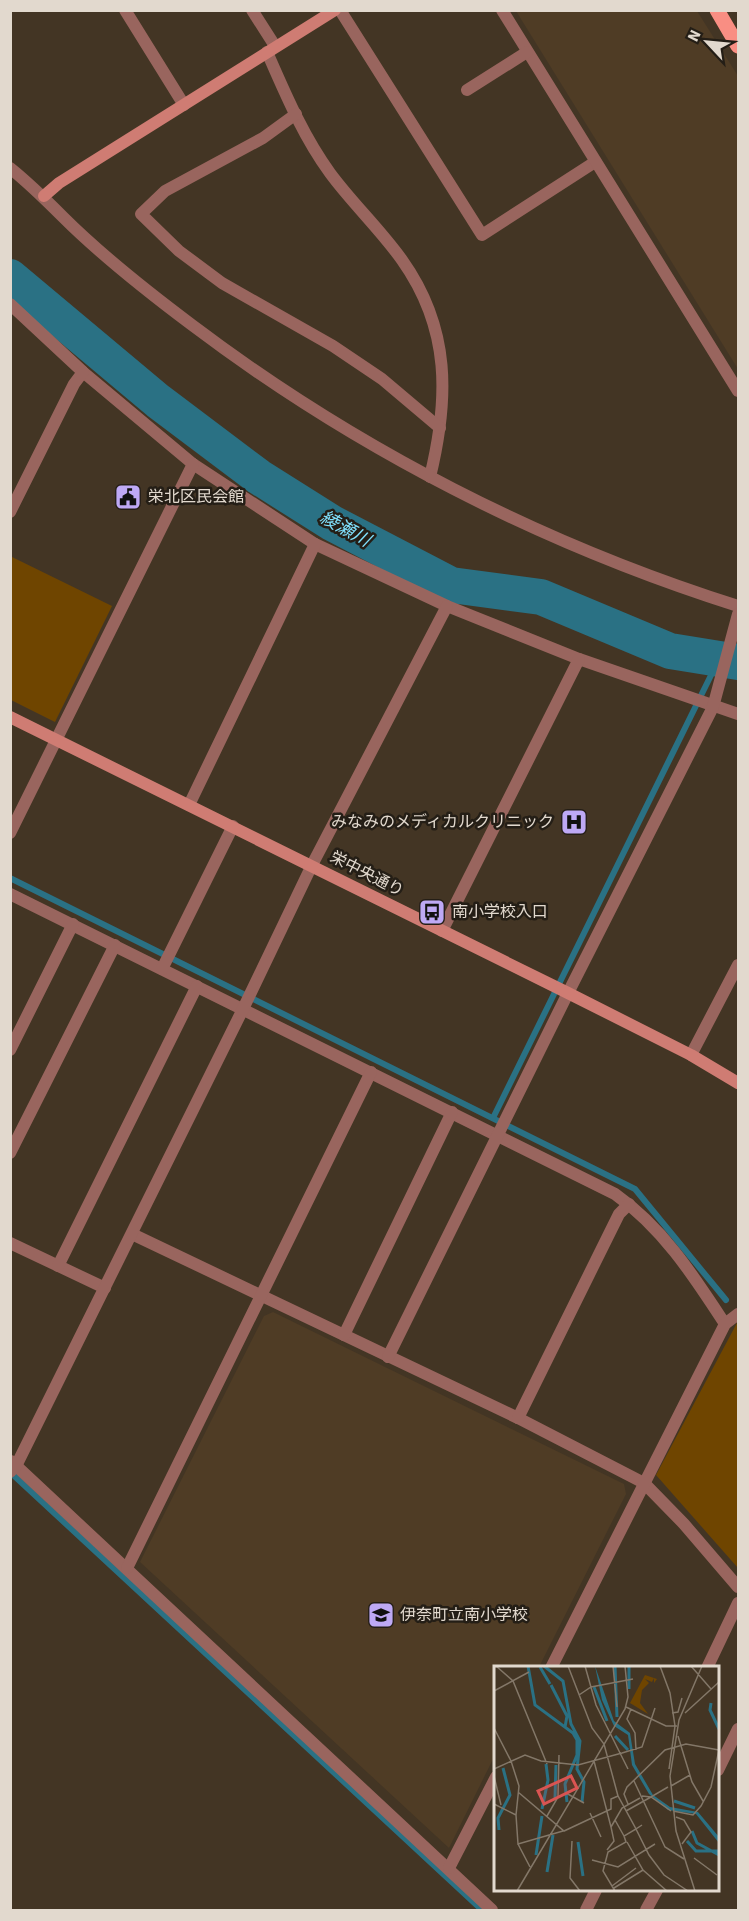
<svg xmlns="http://www.w3.org/2000/svg" width="749" height="1921" font-family="'Source Sans 3','Noto Sans JP',sans-serif">
<style>
.built{fill:#4f3c25}
.green{fill:#6f4500}
.lines{fill:none;stroke-linecap:round;stroke-linejoin:round}
.stream{stroke:#2a7184;stroke-width:6}
.river{stroke:#2a7184;stroke-width:36}
.street{stroke:#99655e;stroke-width:12}
.secondary{stroke:#cf7c73;stroke-width:12}
.primary{stroke:#f98e83;stroke-width:15}
.labels{text-anchor:middle;dominant-baseline:central;stroke-width:5;stroke-linejoin:round;paint-order:stroke}
.poi-label{font-size:16px;fill:#e2d9ce;stroke:#241e16;text-anchor:start}
.street-label{font-size:16px;fill:#e2d9ce;stroke:#241e16}
.water-label{font-size:18px;font-style:italic;fill:#80e1fd;stroke:#241e16}
.inset-river{fill:none;stroke:#2a7184;stroke-width:3}
.inset-road{fill:none;stroke:#837768;stroke-width:1.5}
.view{fill:#d95452;fill-opacity:0.15;stroke:#d95452;stroke-width:3}
.inset-edge{fill:none;stroke:#e2d9ce;stroke-width:3}
</style>
<rect width="100%" height="100%" fill="#433524"/>
<g class="built">
<path d="M 516,11 L 697,11 L 738,76 L 738,369 Z"/>
<path d="M 273,1312 L 624,1484 L 626,1494 L 539,1667 L 496,1668 L 495,1755 L 449,1848 L 140,1562 L 264,1316 Z"/>
</g>
<g class="green">
<path d="M 10,556 L 112,606 L 55,722 L 11,700 Z"/>
<path d="M 738,1321 L 738,1568 L 656,1475 Z"/>
</g>
<g class="lines">
<g class="stream">
<path d="M 10,878 L 635,1189 L 726,1300"/>
<path d="M 493,1118 L 719,659"/>
<path d="M 10,1472 L 482,1910"/>
</g>
<path class="river" d="M 10,277 L 158,401 L 259,477 L 332,523 L 451,585 L 541,597 L 670,651 L 738,662"/>
<g class="street">
<path d="M 125,10 L 184,105"/>
<path d="M 252,10 L 275,46"/>
<path d="M 340,10 L 482,235 L 595,162"/>
<path d="M 502,10 L 738,391"/>
<path d="M 267,52 C 285,93 303,136 330,173 C 352,203 380,229 402,260 C 451,329 449,399 430,477"/>
<path d="M 467,90 L 527,52"/>
<path d="M 296,114 L 263,138 L 165,191 L 141,214 L 179,251 L 222,283 L 333,346 L 382,379 L 440,428"/>
<path d="M 10,168 C 30,184 46,200 63,217 C 102,256 148,292 192,325 C 356,449 542,544 738,606"/>
<path d="M 10,304 L 83,372 L 193,464 L 315,544 L 447,606 L 579,659 L 738,714"/>
<path d="M 10,512 L 74,384 L 83,372"/>
<path d="M 189,805 L 315,544"/>
<path d="M 10,833 L 193,464"/>
<path d="M 10,894 L 615,1194 C 663,1228 693,1275 725,1324"/>
<path d="M 442,931 L 579,659"/>
<path d="M 162,969 L 233,826"/>
<path d="M 10,1050 L 73,924"/>
<path d="M 691,1055 L 738,965"/>
<path d="M 10,1153 L 115,945"/>
<path d="M 132,1234 L 518,1418 L 644,1483 L 684,1524 L 738,1587"/>
<path d="M 10,1243 L 105,1288"/>
<path d="M 58,1266 L 197,986"/>
<path d="M 344,1335 L 452,1112"/>
<path d="M 388,1357 L 568,993 L 713,707 L 738,614"/>
<path d="M 518,1418 L 619,1214 L 629,1204"/>
<path d="M 11,1461 L 492,1910"/>
<path d="M 10,1472 L 16,1466 L 243,1009 L 312,865 L 447,606"/>
<path d="M 127,1568 L 371,1072"/>
<path d="M 551,1668 L 725,1324 L 738,1314"/>
<path d="M 707,1668 L 738,1603"/>
<path d="M 718,1770 L 738,1729"/>
<path d="M 449,1868 L 496,1777"/>
<path d="M 586,1910 L 596,1890"/>
<path d="M 646,1910 L 657,1890"/>
</g>
<g class="secondary">
<path d="M 44,196 L 59,183 L 335,10"/>
<path d="M 10,717 L 568,993 L 691,1055 L 738,1083"/>
</g>
<path class="primary" d="M 717,10 L 738,46"/>
</g>
<defs>
<symbol id="civic-square" viewBox="-11 -11 22 22"><rect x="-9" y="-9" width="18" height="18" rx="4" fill="#bea9f5" stroke="#241e16"/><path d="M-.6-6.5H3V-4.5H.6V-3L4-1V1h2V6H-6V1h2V-1L-.6-3ZM-1.2 2.5V6h2.4V2.5Z" fill="#111"/></symbol>
<symbol id="hospital-square" viewBox="-11 -11 22 22"><rect x="-9" y="-9" width="18" height="18" rx="4" fill="#bea9f5" stroke="#241e16"/><path d="M-5-5h3v3.5h4V-5h3V5h-3V1.5h-4V5h-3Z" fill="#111"/></symbol>
<symbol id="bus-square" viewBox="-11 -11 22 22"><rect x="-9" y="-9" width="18" height="18" rx="4" fill="#bea9f5" stroke="#241e16"/><path d="M-5-6H5V4H4V6H2V4H-2V6H-4V4H-5ZM-3.5-4V0h7V-4ZM-3.5 1.2v1.5H-2V1.2ZM2 1.2v1.5H3.5V1.2Z" fill="#111"/></symbol>
<symbol id="school-square" viewBox="-11 -11 22 22"><rect x="-9" y="-9" width="18" height="18" rx="4" fill="#bea9f5" stroke="#241e16"/><path d="M0-5L7-2L0 1L-7-2ZM-4 1L0 2.5L4 1V4Q0 6-4 4Z" fill="#111"/></symbol>
</defs>
<g fill-rule="evenodd">
<use href="#civic-square" x="113" y="482" width="30" height="30"/>
<use href="#hospital-square" x="559" y="807" width="30" height="30"/>
<use href="#bus-square" x="417" y="897" width="30" height="30"/>
<use href="#school-square" x="366" y="1600" width="30" height="30"/>
</g>
<g class="labels">
<g class="poi-label">
<text x="148" y="497">栄北区民会館</text>
<text x="554" y="822" text-anchor="end">みなみのメディカルクリニック</text>
<text x="452" y="912">南小学校入口</text>
<text x="400" y="1615">伊奈町立南小学校</text>
</g>
<g class="street-label">
<text transform="translate(367 874) rotate(27)">栄中央通り</text>
</g>
<g class="water-label">
<text transform="translate(345 529) rotate(29)">綾瀬川</text>
</g>
</g>
<g transform="translate(494 1666)">
<rect width="225" height="225" fill="#433524"/>
<path d="M 151,9 L 163,13 L 160,17 L 160,12 L 158,16 L 151,13 L 155,17 L 148,24 L 146,37 L 154,48 L 136,37 Z" fill="#6f4500"/>
<path d="M 101,0 L 120,55 L 136,67 L 141,98 L 159,129 L 176,141 L 204,146 L 225,171 L 225,177 L 202,148 L 174,144 L 155,128 L 138,99 L 134,69 L 120,60 L 108,34 Z" fill="#2a7184"/>
<path class="inset-river" d="M 34,0 L 41,39 L 79,67 L 83,74 L 83,89 L 71,118 L 73,136M 50,0 L 69,15 L 77,58 L 86,75 L 83,103 L 90,116 L 88,136M 121,0 L 123,51M 46,1 L 56,18M 57,19 L 73,50 L 71,61M 100,21 L 113,55M 135,23 L 135,0M 217,37 L 216,44 L 225,63M 121,70 L 134,84M 61,132 L 62,99M 180,135 L 201,142M 48,143 L 54,114 L 52,98M 5,164 L 4,152 L 16,129 L 9,102M 198,165 L 203,177 L 225,189M 193,175 L 202,185 L 225,185M 84,176 L 89,210M 42,189 L 48,150M 53,206 L 59,169"/>
<path class="inset-road" d="M 2,0 L 19,15 L 53,98M 74,0 L 98,62 L 110,78 L 124,130M 91,0 L 102,39 L 134,103M 119,0 L 123,41M 166,0 L 176,27 L 181,60 L 175,103M 197,0 L 217,23M 0,25 L 35,6M 85,29 L 97,21 L 139,13M 132,41 L 172,60 L 183,60M 137,43 L 133,53 L 141,67 L 142,84M 178,47 L 184,46 L 188,32M 191,47 L 225,16M 0,62 L 17,95 L 25,120 L 22,149 L 0,138M 184,70 L 198,116 L 209,135M 128,87 L 148,81 L 161,42M 100,95 L 117,161M 0,103 L 31,89 L 47,95 L 84,99 L 128,87M 0,110 L 7,139M 140,115 L 171,181 L 190,193M 177,120 L 196,109M 24,126 L 70,165 L 117,143 L 117,133 L 124,130 L 142,163 L 130,170 L 132,176 L 114,186 L 109,205 L 121,225M 72,127 L 90,137M 148,130 L 157,131 L 174,121M 134,138 L 130,128 L 133,121 L 171,84 L 192,78 L 225,84M 132,145 L 157,131 L 177,145M 179,145 L 199,149 L 207,140 L 217,121 L 225,84M 96,147 L 107,171M 22,149 L 24,178 L 69,165M 53,150 L 64,131 L 65,89M 182,151 L 190,154 L 197,166 L 188,178M 121,154 L 130,170M 148,159 L 142,163 L 155,189 L 170,209 L 194,225M 78,175 L 76,212 L 86,225M 133,176 L 149,204 L 173,225M 24,178 L 36,201M 113,184 L 120,175 L 117,161 L 128,142 L 146,132M 200,192 L 223,209M 98,194 L 124,201 L 161,178M 118,220 L 142,202M 120,222 L 149,204M 23,225 L 131,43 L 134,31 L 131,0M 201,225 L 182,165 L 176,110 L 185,54 L 208,0"/>
<path class="view" d="M 77,110 L 83,122 L 50,138 L 44,125 Z"/>
<rect width="225" height="225" class="inset-edge"/>
</g>
<rect width="749" height="1921" fill="none" stroke="#e2d9ce" stroke-width="24"/>
<g transform="translate(707 42) rotate(296)" stroke="#241e16" stroke-width="4.5" paint-order="stroke">
<path d="M0-4.5L10 22L0 15L-10 22Z" fill="#e2d9ce"/>
<text y="-9" font-size="16" font-weight="bold" text-anchor="middle" fill="#e2d9ce">N</text>
</g>
</svg>
